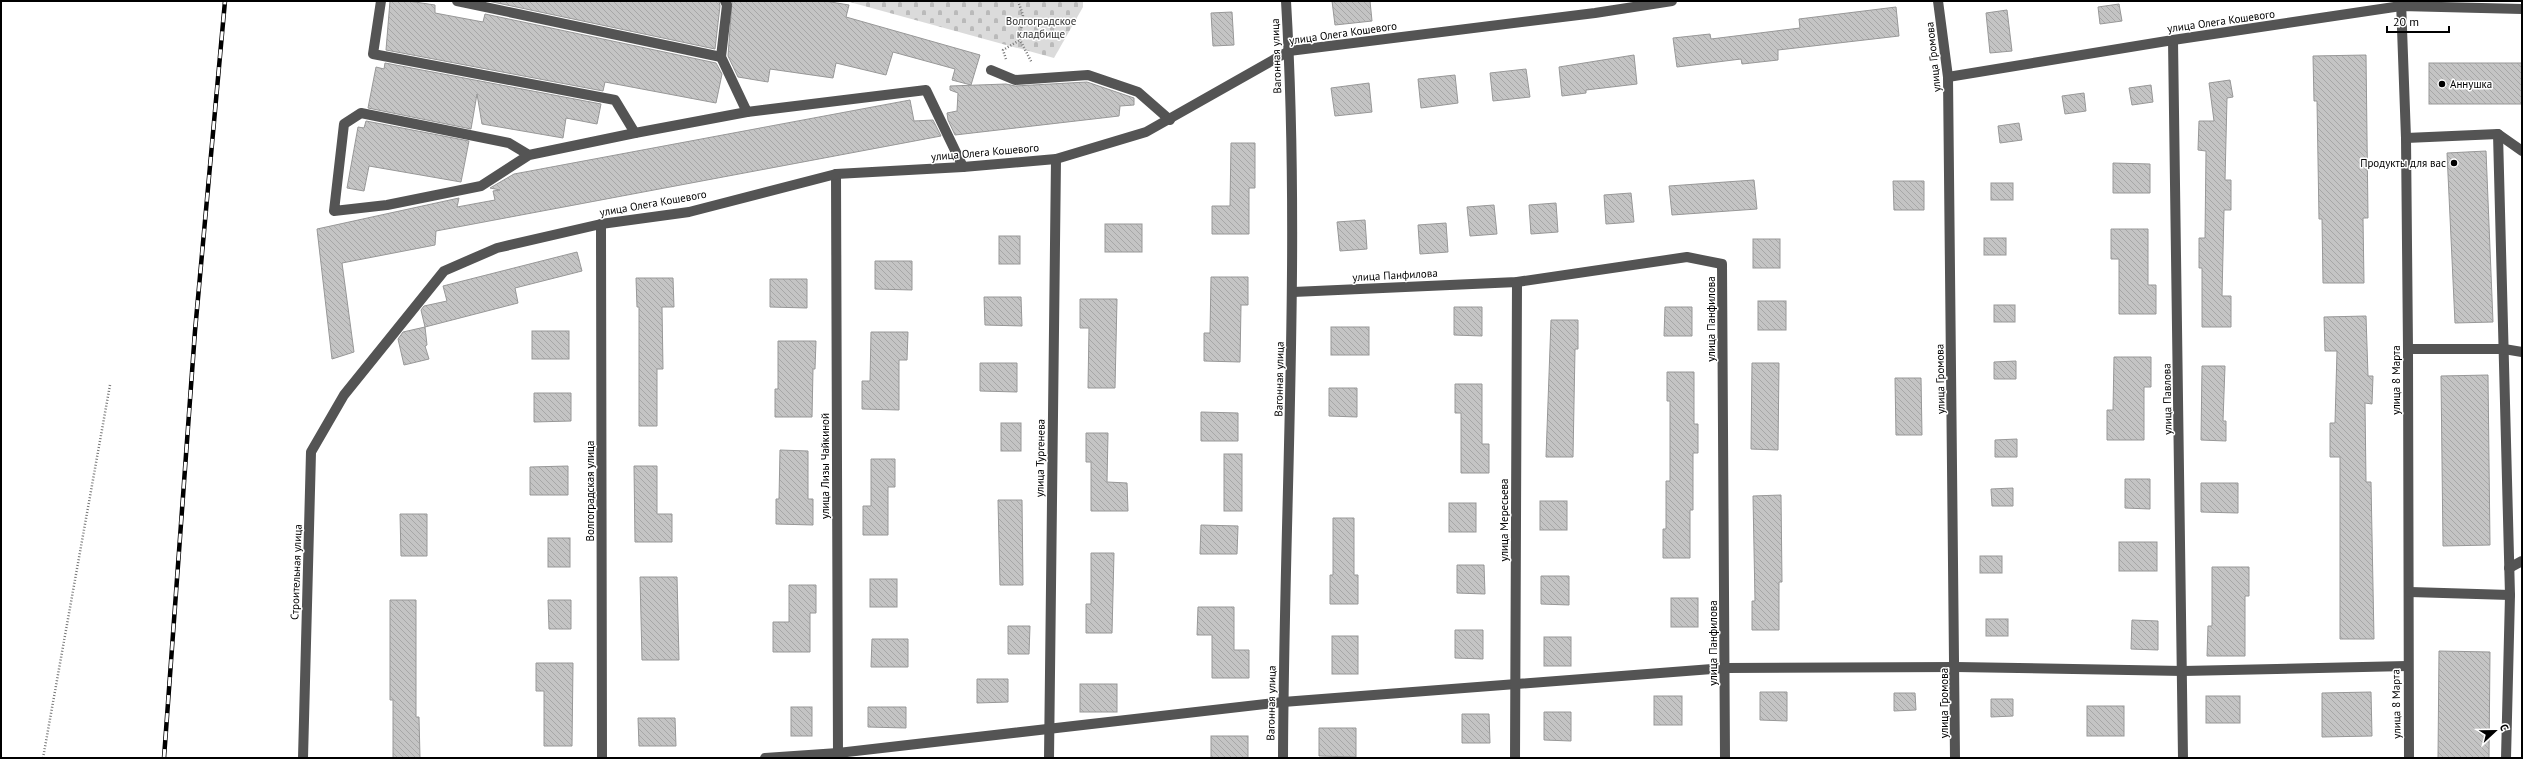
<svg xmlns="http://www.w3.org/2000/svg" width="2523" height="759" viewBox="0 0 2523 759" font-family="'PT Sans',sans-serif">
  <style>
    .cemetery { fill: url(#cemetery-stones) }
    .building { fill: url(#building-back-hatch); stroke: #989898 }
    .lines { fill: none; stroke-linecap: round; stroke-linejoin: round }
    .path { stroke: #767676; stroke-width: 2.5; stroke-dasharray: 1 2; stroke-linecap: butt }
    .minor { stroke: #545454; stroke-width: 10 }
    .rail-casing { stroke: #000; stroke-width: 4.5 }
    .rail { stroke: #fff; stroke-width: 3; stroke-dasharray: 9; stroke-linecap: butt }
    .poi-dot { fill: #000; stroke: #fff; stroke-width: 1.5 }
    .labels { text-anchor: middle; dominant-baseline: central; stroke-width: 3; stroke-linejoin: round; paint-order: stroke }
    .park-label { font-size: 11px; fill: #323232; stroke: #fff }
    .street-label { font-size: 11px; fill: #000; stroke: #fff }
    .poi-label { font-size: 11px; fill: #000; stroke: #fff; text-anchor: start }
  </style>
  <defs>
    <pattern id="cemetery-stones" width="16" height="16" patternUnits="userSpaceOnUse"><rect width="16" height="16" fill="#dbdbdb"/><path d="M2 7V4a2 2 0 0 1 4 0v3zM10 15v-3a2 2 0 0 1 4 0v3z" fill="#bababa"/></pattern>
    <pattern id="building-back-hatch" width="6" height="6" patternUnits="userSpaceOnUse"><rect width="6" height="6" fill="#c4c4c4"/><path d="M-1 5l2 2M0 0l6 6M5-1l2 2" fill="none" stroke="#a7a7a7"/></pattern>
  </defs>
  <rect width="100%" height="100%" fill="#fff"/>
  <polygon class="cemetery" points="846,1 1083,1 1083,7 1054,58"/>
  <g class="building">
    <polygon points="390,1 408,1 435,5 435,13 483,22 485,14 716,63 722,74 716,103 605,82 603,91 386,50"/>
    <polygon points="488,1 719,1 720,6 715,49"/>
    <polygon points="732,1 825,1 849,5 846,17 980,55 971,85 952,80 955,69 893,52 886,75 836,63 833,78 770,69 768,82 738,77 728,56"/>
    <polygon points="1332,1 1370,1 1372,21 1335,25"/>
    <polygon points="2119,4 2122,21 2100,24 2098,7"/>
    <polygon points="1896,7 1899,36 1778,50 1778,60 1742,64 1741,59 1677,67 1673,38 1710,34 1711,39 1800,28 1799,19"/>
    <polygon points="2007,10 2012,51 1990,53 1986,13"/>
    <polygon points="1232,12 1234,45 1213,46 1211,13"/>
    <polygon points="1634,55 1637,84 1586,90 1586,93 1562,96 1559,67"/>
    <polygon points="2366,55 2368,218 2363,218 2364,283 2323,283 2322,219 2319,219 2317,101 2314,101 2313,56"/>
    <polygon points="385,63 601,104 597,124 566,118 563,138 482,124 477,94 471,129 368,108 376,67 384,69"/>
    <rect x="2429" y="63" width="93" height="41"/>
    <polygon points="1526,69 1530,97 1493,101 1490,73"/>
    <polygon points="1455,75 1458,103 1421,108 1418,79"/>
    <polygon points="2230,80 2233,97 2227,98 2225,180 2231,180 2231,210 2224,210 2222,296 2231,296 2231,327 2202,327 2202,268 2199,268 2199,238 2205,238 2206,151 2198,150 2199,121 2214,121 2209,83"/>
    <polygon points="1087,82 1134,98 1134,105 1120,106 1119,116 955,135 948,120 947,113 957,111 958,93 950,90 950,86 1006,84 1015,86"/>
    <polygon points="1369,83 1372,112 1335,116 1331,88"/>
    <polygon points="2151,85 2153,102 2132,105 2129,88"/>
    <polygon points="2084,93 2086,111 2065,114 2062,96"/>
    <polygon points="910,100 914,121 933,120 941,136 436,231 435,245 342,263 354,352 332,359 317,229 459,198 457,207 495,200 493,191 500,190 490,188 514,174"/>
    <polygon points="366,121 469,141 461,182 369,166 364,191 347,188 358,127 364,128"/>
    <polygon points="2019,123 2022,140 2000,143 1998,126"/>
    <polygon points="1231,143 1255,143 1255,188 1249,188 1249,234 1212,234 1212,206 1230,206"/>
    <polygon points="2486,151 2493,322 2455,323 2447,153"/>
    <polygon points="2113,163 2150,164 2150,193 2113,193"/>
    <polygon points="1754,180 1757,209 1672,215 1669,186"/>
    <polygon points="1893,181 1924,181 1924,210 1894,210"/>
    <rect x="1991" y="183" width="22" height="17"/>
    <polygon points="1631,193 1634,222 1606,224 1604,195"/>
    <polygon points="1556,203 1558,232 1531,234 1529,205"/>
    <polygon points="1494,205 1497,234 1470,236 1467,207"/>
    <polygon points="1365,220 1367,249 1340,251 1337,222"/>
    <polygon points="1446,223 1448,252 1420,254 1418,225"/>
    <rect x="1105" y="224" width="37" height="28"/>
    <polygon points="2111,229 2148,229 2148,285 2156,285 2156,314 2119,314 2119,259 2111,259"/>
    <rect x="999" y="236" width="21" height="28"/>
    <rect x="1984" y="238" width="22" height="17"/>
    <rect x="1753" y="239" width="27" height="29"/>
    <polygon points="577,252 582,271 515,288 518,303 425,327 421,310 424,306 447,301 443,286"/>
    <polygon points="875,261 912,261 912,290 875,289"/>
    <polygon points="1211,277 1248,277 1248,305 1241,305 1240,362 1204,361 1204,333 1210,333"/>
    <polygon points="636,278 673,278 674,307 662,307 663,369 657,369 657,426 639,426 639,307 637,307"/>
    <polygon points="770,279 807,279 807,308 770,307"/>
    <polygon points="984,297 1021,297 1022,326 985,325"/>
    <polygon points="1080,299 1117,299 1115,388 1088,388 1089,328 1080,328"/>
    <rect x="1758" y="301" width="28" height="29"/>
    <rect x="1994" y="305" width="21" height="17"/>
    <polygon points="1454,307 1482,307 1482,336 1454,335"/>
    <polygon points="1665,307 1692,307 1692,336 1664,336"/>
    <polygon points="2366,316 2368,376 2373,376 2372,404 2365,403 2366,482 2371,482 2374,639 2340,639 2340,457 2330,457 2330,423 2335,423 2337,351 2325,351 2324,317"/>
    <polygon points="1551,320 1578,320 1578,349 1575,349 1573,457 1546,457"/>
    <polygon points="425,327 427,345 425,346 429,359 404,365 398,339 403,332"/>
    <rect x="1331" y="327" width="38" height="28"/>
    <rect x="532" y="331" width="37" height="28"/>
    <polygon points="871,332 908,332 907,360 899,360 899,410 862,409 862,381 870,381"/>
    <polygon points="778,341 816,341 815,369 813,369 812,417 775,417 775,389 778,389"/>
    <polygon points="2114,357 2151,357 2151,387 2144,387 2144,440 2107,440 2107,410 2113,410"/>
    <polygon points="2016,361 2016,379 1994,379 1994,362"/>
    <polygon points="980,363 1017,363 1017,392 980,391"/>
    <polygon points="1752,363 1779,363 1778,450 1751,449"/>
    <polygon points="2202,366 2225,366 2223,421 2226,421 2226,441 2201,440"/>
    <polygon points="1667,372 1694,372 1694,424 1698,424 1698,453 1693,453 1693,510 1690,510 1690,558 1663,558 1663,529 1666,529 1666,481 1670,481 1670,401 1667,401"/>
    <polygon points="2488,375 2490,545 2443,546 2441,376"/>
    <polygon points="1895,378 1921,378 1922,435 1896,435"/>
    <polygon points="1455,384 1482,384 1482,444 1489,444 1489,473 1461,473 1461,413 1455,413"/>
    <polygon points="1329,388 1357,388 1357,417 1329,416"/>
    <polygon points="534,393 571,393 571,421 534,422"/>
    <polygon points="1201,412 1238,413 1238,441 1201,441"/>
    <rect x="1001" y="423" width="20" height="28"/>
    <polygon points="1086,433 1108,433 1107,482 1127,483 1128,511 1091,511 1091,462 1086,462"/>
    <polygon points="2017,439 2017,457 1995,457 1995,440"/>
    <polygon points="780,450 808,451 808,499 813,499 813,525 776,524 776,499 779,499"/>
    <rect x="1224" y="454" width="18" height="57"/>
    <polygon points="871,459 895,459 895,487 888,487 888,535 863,535 863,506 871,506"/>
    <polygon points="568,466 568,495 530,495 530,467"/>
    <polygon points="634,466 657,466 657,514 672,514 672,542 635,542"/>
    <polygon points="2125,479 2150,479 2150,509 2125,508"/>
    <polygon points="2201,483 2238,483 2238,513 2201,512"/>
    <polygon points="2013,488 2013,506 1992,506 1991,489"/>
    <polygon points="1781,495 1782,582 1779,582 1779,630 1752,630 1752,601 1755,601 1753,496"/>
    <polygon points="998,500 1022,500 1023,585 1000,585"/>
    <rect x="1540" y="501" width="27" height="29"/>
    <rect x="1449" y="503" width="27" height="29"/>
    <polygon points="400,514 427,514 427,556 401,556"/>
    <polygon points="1333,518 1354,518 1354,575 1358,575 1358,604 1330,604 1330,575 1333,575"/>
    <polygon points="1201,525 1238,526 1237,554 1200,554"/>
    <rect x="548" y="538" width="22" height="29"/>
    <rect x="2119" y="542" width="38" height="29"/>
    <polygon points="1091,553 1114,553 1112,633 1086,633 1086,604 1091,604"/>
    <rect x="1980" y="556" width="22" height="17"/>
    <polygon points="1457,565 1484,565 1485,594 1457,593"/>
    <polygon points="2212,567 2249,567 2249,596 2245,596 2245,656 2207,656 2208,626 2212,626"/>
    <polygon points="1541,576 1569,576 1569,605 1541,604"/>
    <polygon points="640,577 677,577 679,660 642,660"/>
    <rect x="870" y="579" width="27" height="28"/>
    <polygon points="789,585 816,585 816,613 810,613 810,652 773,652 773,622 789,622"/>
    <rect x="1671" y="598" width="27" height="29"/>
    <polygon points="390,600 416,600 416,717 419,717 420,758 393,758 393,700 390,700"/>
    <polygon points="548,600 571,600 571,629 549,629"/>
    <polygon points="1198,607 1234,607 1234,650 1249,650 1249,678 1212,678 1212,635 1197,635"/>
    <rect x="1986" y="619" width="22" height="17"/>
    <polygon points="2132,620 2158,621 2158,650 2131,649"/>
    <polygon points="1008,626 1030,626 1029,654 1008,654"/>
    <polygon points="1455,630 1483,630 1483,659 1455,658"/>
    <rect x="1332" y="636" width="26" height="38"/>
    <rect x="1544" y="637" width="27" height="29"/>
    <polygon points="872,639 908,639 908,667 871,667"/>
    <polygon points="2439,651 2490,652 2489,758 2438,758"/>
    <polygon points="536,663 573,663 572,746 544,746 544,691 536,691"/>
    <polygon points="977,679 1008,679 1008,702 977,703"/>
    <rect x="1080" y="684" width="37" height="28"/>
    <polygon points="1760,692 1787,692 1787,721 1760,720"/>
    <polygon points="2371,692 2372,736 2322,737 2322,693"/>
    <polygon points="1894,693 1915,693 1916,710 1894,711"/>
    <rect x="1654" y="696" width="28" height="29"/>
    <rect x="2206" y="696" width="34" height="27"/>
    <polygon points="1991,699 2013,699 2013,716 1991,717"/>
    <rect x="2087" y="706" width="37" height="30"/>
    <rect x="791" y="707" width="21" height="29"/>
    <polygon points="868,707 906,707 906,728 868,727"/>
    <polygon points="1544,712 1571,712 1571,741 1544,740"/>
    <polygon points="1462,714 1489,714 1490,743 1462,743"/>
    <polygon points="638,718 675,718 676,746 639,746"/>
    <polygon points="1319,728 1356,728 1356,757 1319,756"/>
    <rect x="1211" y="736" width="37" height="22"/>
  </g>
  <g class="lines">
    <g class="path">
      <polyline points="1018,1 1023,15 1020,40 1032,63"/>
      <polyline points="1006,59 1003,50 1020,40"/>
      <polyline points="43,758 110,385"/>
    </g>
    <g class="minor">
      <polyline points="381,1 373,54 615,100 635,133 747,112"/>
      <polyline points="457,1 721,57"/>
      <polyline points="725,1 727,5 721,57 747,112 926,90 963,167"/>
      <polyline points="1938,1 1948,77 1955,758"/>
      <polyline points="2401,1 2406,138 2408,349 2409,758"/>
      <polyline points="2173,40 2183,758"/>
      <polyline points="991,70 1015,80 1088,75 1138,92 1170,120"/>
      <polyline points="1948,77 2173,40 2401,6 2522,9"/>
      <polyline points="2498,134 2522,151"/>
      <polyline points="2406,138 2498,134 2510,595 2506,758"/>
      <polyline points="529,155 509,143 361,113 344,124 334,211 387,205 481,186 529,155 635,133"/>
      <polyline points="836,174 838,758"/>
      <polyline points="601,224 602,758"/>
      <polyline points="1293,292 1517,282 1687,257 1722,264 1725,758"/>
      <polyline points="2408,349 2504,349 2522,352"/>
      <polyline points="2509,568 2522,561"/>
      <polyline points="2410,592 2510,595"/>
      <polyline points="303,758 311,452 344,395 444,271 497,248 601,224 689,212 836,174 963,167 1056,159 1146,132 1289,51 1595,13 1672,1"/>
      <polyline points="765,758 838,753 1283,702 1725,668 1956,667 2183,671 2407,666"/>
      <polyline points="1049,758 1056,159"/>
      <path d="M1283,758c1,-252 18,-505 3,-757"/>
      <polyline points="1515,758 1517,282"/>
    </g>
    <defs>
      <polyline id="rail" points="164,758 195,331 225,1"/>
    </defs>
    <use href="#rail" class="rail-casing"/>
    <use href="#rail" class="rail"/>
  </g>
  <g class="poi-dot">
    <circle cx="2442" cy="84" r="4"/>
    <circle cx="2454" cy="163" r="4"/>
  </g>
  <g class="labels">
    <g class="park-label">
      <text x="1041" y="21">Волгоградское<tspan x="1041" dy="13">кладбище</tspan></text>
    </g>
    <g class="street-label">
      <text transform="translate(2221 21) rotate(-8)">улица Олега Кошевого</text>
      <text transform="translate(1343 33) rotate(-8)">улица Олега Кошевого</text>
      <text transform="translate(1276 56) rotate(-92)">Вагонная улица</text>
      <text transform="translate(1933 57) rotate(-96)">улица Громова</text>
      <text transform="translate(985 152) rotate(-5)">улица Олега Кошевого</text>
      <text transform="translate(653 203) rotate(-10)">улица Олега Кошевого</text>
      <text transform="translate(1395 275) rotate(-3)">улица Панфилова</text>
      <text transform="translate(1711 319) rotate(-90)">улица Панфилова</text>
      <text transform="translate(1279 379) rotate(-89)">Вагонная улица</text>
      <text transform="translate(1940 379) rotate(-91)">улица Громова</text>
      <text transform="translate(2396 380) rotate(-90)">улица 8 Марта</text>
      <text transform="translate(2167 399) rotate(-91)">улица Павлова</text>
      <text transform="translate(1040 458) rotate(-89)">улица Тургенева</text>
      <text transform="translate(825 466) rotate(-90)">улица Лизы Чайкиной</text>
      <text transform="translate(590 491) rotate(-90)">Волгоградская улица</text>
      <text transform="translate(1504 520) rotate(-90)">улица Мересьева</text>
      <text transform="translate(296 572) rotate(-88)">Строительная улица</text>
      <text transform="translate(1713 643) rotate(-90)">улица Панфилова</text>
      <text transform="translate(1271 703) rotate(-89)">Вагонная улица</text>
      <text transform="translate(1944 703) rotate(-90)">улица Громова</text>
      <text transform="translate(2396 704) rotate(-91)">улица 8 Марта</text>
    </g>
    <g class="poi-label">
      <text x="2450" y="84">Аннушка</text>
      <text x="2446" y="163" text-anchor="end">Продукты для вас</text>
    </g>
  </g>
  <rect width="2523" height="759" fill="none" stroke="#000000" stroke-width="4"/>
  <g transform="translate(2495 731) rotate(68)" stroke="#ffffff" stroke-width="3" paint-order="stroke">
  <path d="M0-3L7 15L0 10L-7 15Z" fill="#000000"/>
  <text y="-6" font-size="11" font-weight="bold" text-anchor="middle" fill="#000000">С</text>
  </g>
  <path d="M2387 26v6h62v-6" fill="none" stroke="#000000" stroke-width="2"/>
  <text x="2393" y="26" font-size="12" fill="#000000" stroke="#ffffff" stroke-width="3" paint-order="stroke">20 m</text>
</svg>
